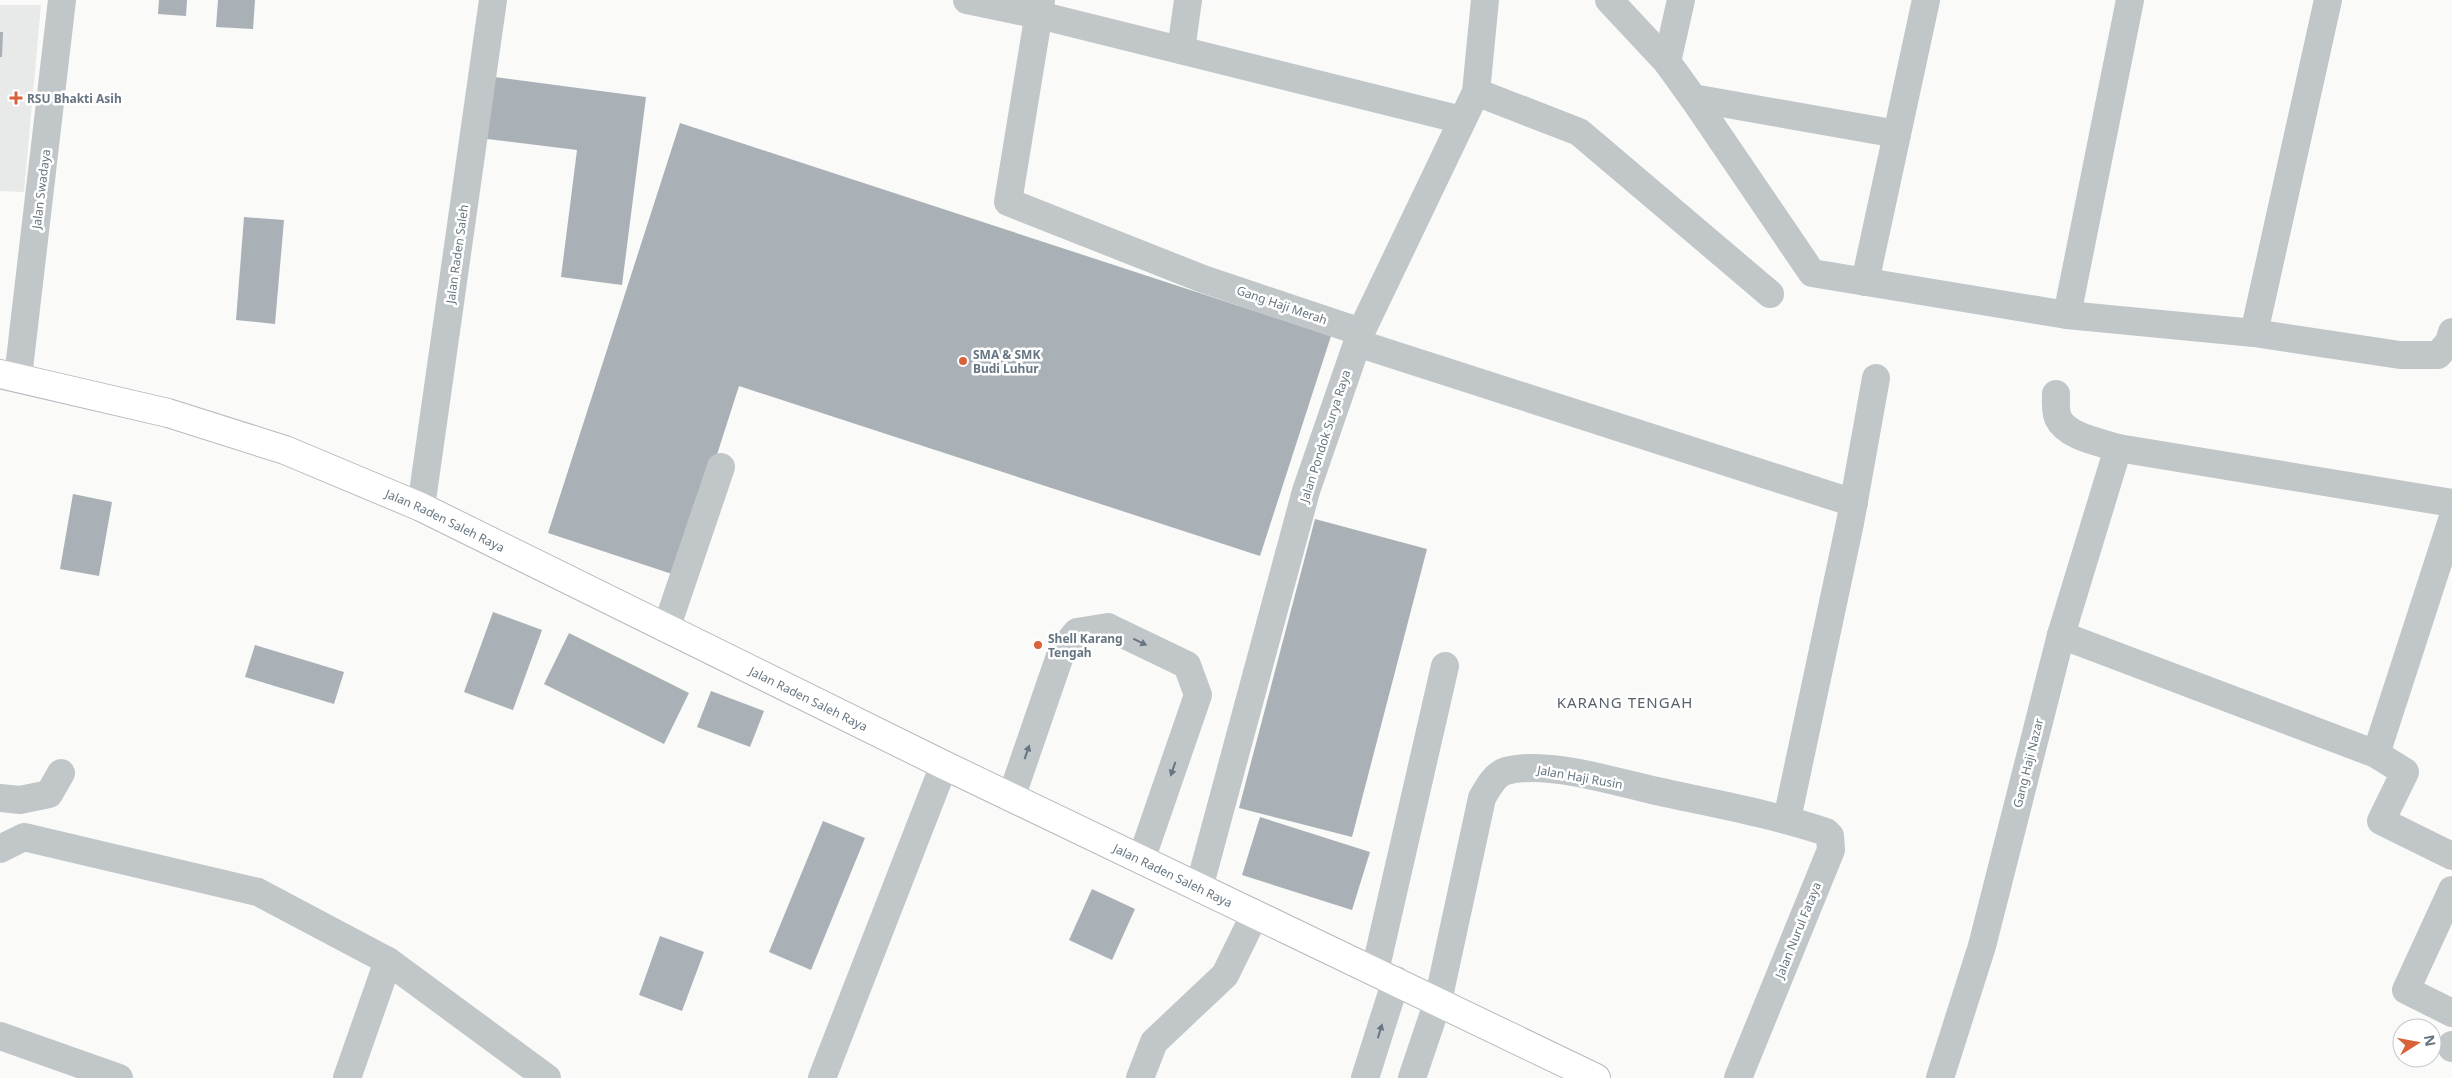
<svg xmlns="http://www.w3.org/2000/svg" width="2452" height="1078" viewBox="0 0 2452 1078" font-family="'Noto Sans',sans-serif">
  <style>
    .built { fill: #e8e9e9 }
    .building { fill: #a9b1b7 }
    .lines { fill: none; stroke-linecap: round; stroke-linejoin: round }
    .major-casing { stroke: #b5babe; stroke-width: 30 }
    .minor { stroke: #c1c6c9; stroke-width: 28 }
    .major { stroke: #fff; stroke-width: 28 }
    .oneway { fill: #667581 }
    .poi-dot { fill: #d8623a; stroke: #fff; stroke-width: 2 }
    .labels { text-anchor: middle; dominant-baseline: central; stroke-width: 5; stroke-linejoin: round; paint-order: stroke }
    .poi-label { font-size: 12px; font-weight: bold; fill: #667581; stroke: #fff; text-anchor: start }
    .street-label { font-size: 12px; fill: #667581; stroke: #fff }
    .quarter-label { font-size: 15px; letter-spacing: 1px; fill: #58636d; stroke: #fff }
  </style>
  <rect width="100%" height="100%" fill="#fafaf8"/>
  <polygon class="built" points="0,5 41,5 24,192 0,191"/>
  <g class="building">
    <polygon points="159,0 187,0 186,16 158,14"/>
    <polygon points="218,0 255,0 253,29 216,27"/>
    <polygon points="0,32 3,32 2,57 0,57"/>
    <polygon points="487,76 646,97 622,285 561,277 577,150 479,138"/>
    <polygon points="680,123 1331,336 1260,556 739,386 678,576 548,533"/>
    <polygon points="244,217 284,220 275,324 236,320"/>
    <polygon points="73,494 112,502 99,576 60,569"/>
    <polygon points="1315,519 1427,549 1352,837 1239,808"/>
    <polygon points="493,612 542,630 513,710 464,692"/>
    <polygon points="569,633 689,693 664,744 544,684"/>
    <polygon points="255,645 344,672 334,704 245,677"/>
    <polygon points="711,691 764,711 750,747 697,727"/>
    <polygon points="1260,817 1370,852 1352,910 1242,875"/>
    <polygon points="823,821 865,838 811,970 769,952"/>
    <polygon points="1092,889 1135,909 1112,960 1069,940"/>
    <polygon points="660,936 704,952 682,1011 639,995"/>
  </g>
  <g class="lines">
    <defs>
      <g id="major">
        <path id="s1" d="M0,374l168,39 117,37 136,57 523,258 652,313"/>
      </g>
    </defs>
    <use href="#major" class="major-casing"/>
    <g class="minor">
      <polyline points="967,0 1039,15 1462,120"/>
      <polyline points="1041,0 1008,202 1203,279 1361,332"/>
      <polyline points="1609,0 1667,62 1693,98 1897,134"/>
      <polyline points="1181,50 1188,0"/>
      <polyline points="1667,62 1681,0"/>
      <polyline points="1476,92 1579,132 1770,294"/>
      <polyline points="1693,98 1812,273 2067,315 2254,333 2400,355 2438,355 2449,342 2452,332"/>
      <polyline points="1865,282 1926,0"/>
      <polyline points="2067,315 2130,0"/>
      <polyline points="2254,333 2328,0"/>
      <polyline points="1357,343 1854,503"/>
      <polyline points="18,377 62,0"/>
      <path d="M2056,394c0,8 -1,16 2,24 9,19 42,24 60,30l334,55"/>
      <polyline points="421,507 493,0"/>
      <polyline points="666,629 721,467"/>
      <polyline points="2061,635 2376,754 2405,772 2381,821 2452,856"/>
      <polyline points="2376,754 2452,520"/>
      <polyline points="0,798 20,800 49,794 61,773"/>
      <polyline points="1011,798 1062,650 1077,632 1108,627 1187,665 1198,695 1141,860"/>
      <polyline points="1787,819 1850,523 1876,378"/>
      <polyline points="0,849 24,837 258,892 388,961 547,1078"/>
      <polyline points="1199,888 1306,491 1361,332 1476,92 1485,0"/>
      <polyline points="2452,890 2406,990 2452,1013"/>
      <polyline points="1375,971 1445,666"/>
      <polyline points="0,1036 119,1078"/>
      <polyline points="2452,1045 2452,1048"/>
      <polyline points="347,1078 388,961"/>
      <polyline points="822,1078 944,765"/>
      <polyline points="1140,1078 1154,1042 1225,975 1255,914"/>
      <polyline points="1365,1078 1396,980"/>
      <path d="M1412,1078l26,-77 44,-203c5,-9 13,-24 24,-27 39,-11 106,10 146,19 58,13 117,23 174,42l4,4 1,14 -93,228"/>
      <polyline points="1940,1078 1982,946 2061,635 2118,448"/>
    </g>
    <use href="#major" class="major"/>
  </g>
  <defs><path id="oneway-solid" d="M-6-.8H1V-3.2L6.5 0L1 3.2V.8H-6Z" transform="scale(1.25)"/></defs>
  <g class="oneway">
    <use href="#oneway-solid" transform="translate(1140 642) rotate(26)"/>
    <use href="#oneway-solid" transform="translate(1027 752) rotate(-71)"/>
    <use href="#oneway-solid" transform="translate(1173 769) rotate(109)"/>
    <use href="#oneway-solid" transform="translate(1380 1031) rotate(-73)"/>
  </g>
  <g class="poi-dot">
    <path d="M13.5 90.5h5v5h5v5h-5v5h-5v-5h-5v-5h5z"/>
    <circle cx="963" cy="361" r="5"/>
    <circle cx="1038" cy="645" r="5"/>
  </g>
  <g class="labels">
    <g class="poi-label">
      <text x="27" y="98">RSU Bhakti Asih</text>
      <text x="973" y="354">SMA &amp; SMK<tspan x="973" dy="14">Budi Luhur</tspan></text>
      <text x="1048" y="638">Shell Karang<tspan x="1048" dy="14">Tengah</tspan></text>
    </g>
    <g class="street-label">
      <text transform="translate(41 189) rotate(-83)">Jalan Swadaya</text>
      <text transform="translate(457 254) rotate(-82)">Jalan Raden Saleh</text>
      <text transform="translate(1282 305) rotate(19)">Gang Haji Merah</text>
      <text transform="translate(1325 436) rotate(-72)">Jalan Pondok Surya Raya</text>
      <text stroke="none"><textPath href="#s1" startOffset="470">Jalan Raden Saleh Raya</textPath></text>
      <text stroke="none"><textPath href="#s1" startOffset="875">Jalan Raden Saleh Raya</textPath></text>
      <text transform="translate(2028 763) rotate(-76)">Gang Haji Nazar</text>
      <text transform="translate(1580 777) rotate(10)">Jalan Haji Rusin</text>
      <text stroke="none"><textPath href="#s1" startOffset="1280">Jalan Raden Saleh Raya</textPath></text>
      <text transform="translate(1798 930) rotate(-68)">Jalan Nurul Fataya</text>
    </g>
    <g class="quarter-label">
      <text x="1625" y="702">KARANG TENGAH</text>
    </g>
  </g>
  <g transform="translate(2417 1043) rotate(79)"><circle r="24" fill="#ffffff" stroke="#c2c8cd"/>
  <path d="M0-4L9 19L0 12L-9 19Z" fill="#d8623a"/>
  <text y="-8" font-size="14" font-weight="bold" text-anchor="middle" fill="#667581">N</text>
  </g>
</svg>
